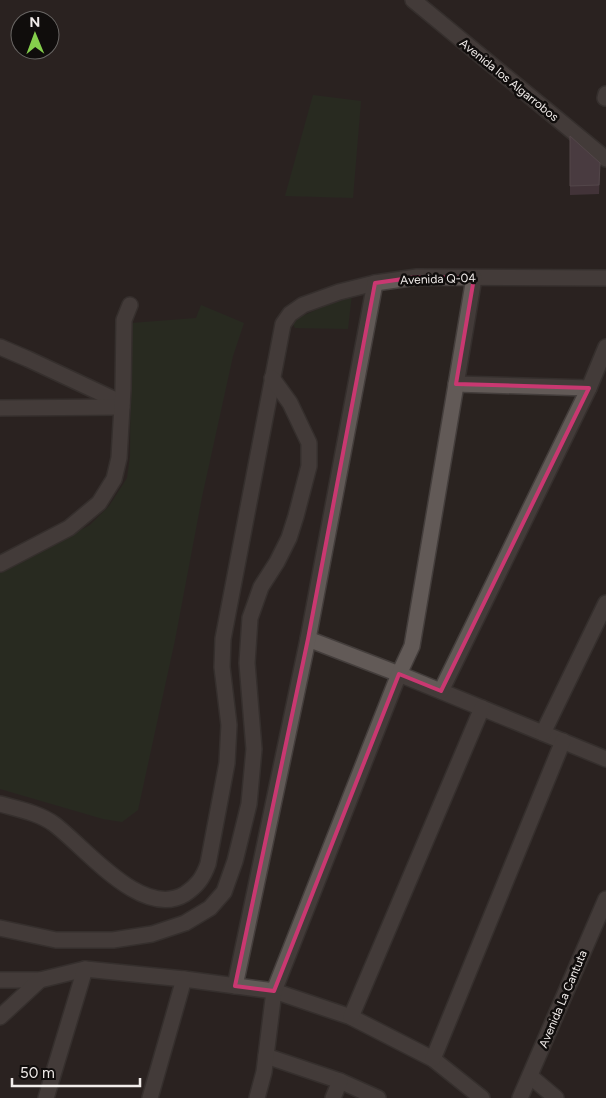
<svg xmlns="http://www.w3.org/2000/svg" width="606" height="1098" viewBox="0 0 606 1098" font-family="Figtree,sans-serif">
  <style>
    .green { fill: #273320 }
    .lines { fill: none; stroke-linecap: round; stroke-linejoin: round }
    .street-casing { stroke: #443e3c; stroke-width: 18 }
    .street { stroke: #625a57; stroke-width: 15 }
    .wall { fill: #604856 }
    .building { fill: #705a66; stroke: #84717b }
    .marked { fill: none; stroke: #c93871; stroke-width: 4; stroke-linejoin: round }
    .labels { text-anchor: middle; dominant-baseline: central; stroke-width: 5; stroke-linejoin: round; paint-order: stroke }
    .street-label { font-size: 12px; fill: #f2edeb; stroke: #100d0c }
  </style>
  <rect width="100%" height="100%" fill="#2a2320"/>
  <g class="green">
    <polygon points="313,95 361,101 353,198 285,196"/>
    <polygon points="352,294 348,329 295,328 291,321"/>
    <polygon points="201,305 244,323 233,356 202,497 175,640 138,810 122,822 103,819 0,789 0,573 30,556 90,525 109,506 127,478 130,456 131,323 196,318"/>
  </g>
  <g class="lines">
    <defs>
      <g id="street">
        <polyline points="413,0 606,159"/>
        <polyline points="605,98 606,94"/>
        <polyline points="0,347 28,359 122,403"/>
        <polyline points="456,384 589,388"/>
        <polyline points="0,408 122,407"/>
        <polyline points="0,564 69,528 99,503 114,479 119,458 123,389 124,320 130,305"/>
        <polyline points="308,639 399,674 606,759"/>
        <polyline points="441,691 589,388 606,347"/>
        <polyline points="543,733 606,603"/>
        <path d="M0,804c18,5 39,9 54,20 31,23 88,96 131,70 12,-8 18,-16 23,-30l19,-101 2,-38 -7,-58 1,-28 60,-315 7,-10 13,-9 36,-13 36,-9 42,-6 189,1"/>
        <polyline points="0,928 56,940 113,940 152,934 185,923 210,908 224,892 235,861 249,804 254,749 247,663 250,618 261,587 277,562 289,538 296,516 309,466 309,443 290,403 272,378"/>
        <polyline points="0,980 40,980"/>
        <polyline points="235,986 308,639 375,283"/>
        <polyline points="0,1017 40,980 85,969 184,979 274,991 351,1017 433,1059 482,1098"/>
        <polyline points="351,1017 482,708"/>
        <polyline points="266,1056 340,1081 378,1098"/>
        <polyline points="433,1059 563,741"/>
        <polyline points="530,1076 556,1098"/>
        <polyline points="46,1098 85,969"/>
        <polyline points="150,1098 184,979"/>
        <polyline points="257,1098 264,1072 274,991 399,674 412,646 474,278"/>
        <polyline points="333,1098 340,1081"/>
        <polyline points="520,1098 606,899"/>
      </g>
    </defs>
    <use href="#street" class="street-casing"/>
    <use href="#street" class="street"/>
  </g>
  <polygon class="wall" points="570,136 600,172 599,194 570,195"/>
  <polygon class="building" points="570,136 600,163 599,185 570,186"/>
  <path d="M0 0H606V1098H0ZM417,277l57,1 -18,106 133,4 -148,303 -42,-17 -125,317 -39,-5 73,-347 67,-356z" fill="#2a2320" fill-opacity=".55" fill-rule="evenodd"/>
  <path class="marked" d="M417,277l57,1 -18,106 133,4 -148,303 -42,-17 -125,317 -39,-5 73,-347 67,-356z"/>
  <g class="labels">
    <g class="street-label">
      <text transform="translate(509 80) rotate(39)">Avenida los Algarrobos</text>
      <text transform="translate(438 279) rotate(-2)">Avenida Q-04</text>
      <text transform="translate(563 999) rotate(-67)">Avenida La Cantuta</text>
    </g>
  </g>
  <g transform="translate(35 35) rotate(359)"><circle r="24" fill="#100d0c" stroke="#6a6765"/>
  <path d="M0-4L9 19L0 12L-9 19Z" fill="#85cf4c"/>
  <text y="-8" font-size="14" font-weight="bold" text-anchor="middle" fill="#f2edeb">N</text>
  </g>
  <path d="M12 1078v8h128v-8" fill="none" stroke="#f2edeb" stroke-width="2.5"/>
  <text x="20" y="1078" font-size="15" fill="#f2edeb" stroke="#100d0c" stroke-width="4" paint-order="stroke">50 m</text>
</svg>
